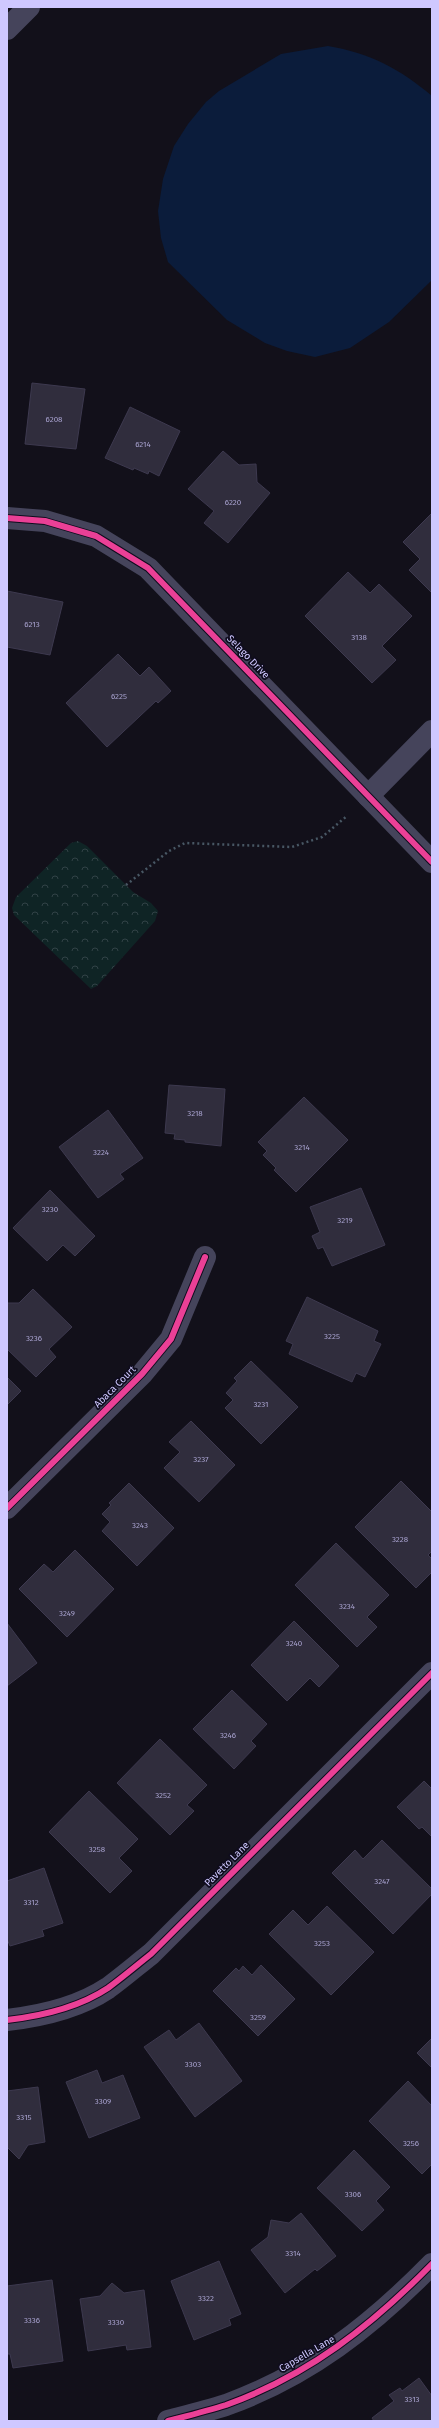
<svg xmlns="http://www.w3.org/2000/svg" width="439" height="2428" viewBox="0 0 439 2428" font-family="'Fira Sans',sans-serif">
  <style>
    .forest { fill: url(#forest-crowns) }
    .water { fill: #0b1c3b }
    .building { fill: #302d3d; stroke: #3d394f }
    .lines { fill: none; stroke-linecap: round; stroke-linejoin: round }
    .path { stroke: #485764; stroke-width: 2.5; stroke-dasharray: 2 3; stroke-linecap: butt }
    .minor { stroke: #45445b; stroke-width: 22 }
    .cycleway-casing { stroke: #0f0c1e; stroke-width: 8 }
    .cycleway { stroke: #ea4096; stroke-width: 6 }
    .labels { text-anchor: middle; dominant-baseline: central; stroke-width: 3.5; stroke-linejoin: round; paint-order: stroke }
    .number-label { font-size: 8px; fill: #a7a1ce }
    .street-label { font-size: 10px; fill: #cfc8ff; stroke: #0f0c1e }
  </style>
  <defs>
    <pattern id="forest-crowns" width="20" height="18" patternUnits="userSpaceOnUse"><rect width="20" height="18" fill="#0f2425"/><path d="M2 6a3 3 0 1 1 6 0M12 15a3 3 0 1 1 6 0" fill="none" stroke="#314246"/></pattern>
  </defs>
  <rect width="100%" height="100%" fill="#12101a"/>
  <polygon class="forest" points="78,841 87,846 133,892 151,903 158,911 155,921 97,986 91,989 14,915 12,908 16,897 71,843"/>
  <path class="water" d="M328,46c42,7 72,23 104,50v184l-43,42 -39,26 -35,9 -28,-6 -22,-8 -38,-23 -59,-58 -7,-24 -3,-27 5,-32 11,-33 14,-22 18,-22 13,-11 62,-37z"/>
  <g class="building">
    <polygon points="32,383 85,389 76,449 25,444"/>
    <polygon points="130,407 180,431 159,476 149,471 148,474 134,468 133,470 105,458"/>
    <polygon points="223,451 239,465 256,464 257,482 270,493 228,543 204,523 214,511 188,489"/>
    <polygon points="432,513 432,593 409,570 420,559 403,542"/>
    <polygon points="348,572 370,593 379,584 412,616 382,646 396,660 372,683 305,616"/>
    <polygon points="7,591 63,602 50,655 7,647"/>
    <polygon points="118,654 140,676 149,667 171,691 158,703 156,701 107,747 66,703"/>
    <polygon points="169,1085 225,1089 221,1146 185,1142 185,1140 174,1139 175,1134 165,1133"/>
    <polygon points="304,1097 348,1140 296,1192 274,1170 276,1168 263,1155 267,1151 258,1142"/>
    <polygon points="108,1110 143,1158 120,1174 124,1179 98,1198 59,1147"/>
    <polygon points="361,1188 385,1245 332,1266 323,1247 318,1249 312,1236 320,1232 310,1207"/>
    <polygon points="50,1190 95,1236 75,1256 63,1245 47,1261 13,1228"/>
    <polygon points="33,1289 72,1327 49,1349 56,1357 36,1377 7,1349 7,1303 19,1303"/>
    <polygon points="307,1297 378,1331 374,1341 381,1344 365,1377 356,1373 352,1382 289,1354 293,1344 286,1341"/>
    <polygon points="251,1361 298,1407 261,1444 225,1408 233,1400 226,1393 237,1381 234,1378"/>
    <polygon points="7,1377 21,1391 7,1405"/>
    <polygon points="191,1421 235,1465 199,1502 164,1468 180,1452 169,1442"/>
    <polygon points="401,1481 432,1512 432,1551 428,1555 432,1559 432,1572 416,1588 355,1527"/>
    <polygon points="129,1483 174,1528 137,1566 102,1531 110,1522 102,1514 111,1505 109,1503"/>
    <polygon points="336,1543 389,1595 367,1617 377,1627 357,1647 295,1585"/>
    <polygon points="75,1550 114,1589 67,1637 19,1589 44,1564 53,1572"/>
    <polygon points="294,1621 339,1666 319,1687 310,1678 287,1701 251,1665"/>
    <polygon points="7,1623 37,1663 7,1686"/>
    <polygon points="232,1690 267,1724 251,1741 256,1746 234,1769 193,1729"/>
    <polygon points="160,1739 207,1785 187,1805 194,1811 170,1835 117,1783"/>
    <polygon points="424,1781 432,1789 432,1837 422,1827 419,1829 397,1807"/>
    <polygon points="89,1791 138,1839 119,1858 132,1871 110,1893 49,1832"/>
    <polygon points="382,1840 432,1889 432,1894 393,1934 332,1873 355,1850 363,1859"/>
    <polygon points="44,1868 63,1923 42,1930 44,1936 10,1946 7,1939 7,1881"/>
    <polygon points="327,1906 374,1952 331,1995 269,1934 293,1910 308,1925"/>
    <polygon points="261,1965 295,1999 258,2036 213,1991 236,1968 239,1971 243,1966 252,1975"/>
    <polygon points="199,2023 242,2081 195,2117 144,2047 169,2030 176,2040"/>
    <polygon points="432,2038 432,2068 417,2053"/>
    <polygon points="97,2070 102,2083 123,2075 140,2118 89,2138 66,2082"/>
    <polygon points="408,2081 432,2106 432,2164 422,2174 369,2121"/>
    <polygon points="38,2087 45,2142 28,2145 19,2159 7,2147 7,2091"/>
    <polygon points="354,2150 390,2187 376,2201 384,2210 362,2231 317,2188"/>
    <polygon points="301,2213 336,2256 317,2271 315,2269 285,2293 251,2250 268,2237 271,2220 289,2223"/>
    <polygon points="219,2261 241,2314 229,2319 231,2325 194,2340 171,2281"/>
    <polygon points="52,2280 63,2361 13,2368 10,2354 7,2354 7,2286"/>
    <polygon points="112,2283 124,2293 144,2290 151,2347 127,2350 126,2345 88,2351 80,2299 100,2296"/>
    <polygon points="419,2378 432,2396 432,2421 374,2421 372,2418 394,2401 389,2395 400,2388 402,2391"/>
  </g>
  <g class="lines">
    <polyline class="path" points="126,885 169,851 185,843 292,847 322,837 347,816"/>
    <g class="minor">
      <polyline points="7,29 29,7"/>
      <polyline points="7,518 45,521 96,536 148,568 432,862"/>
      <polyline points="368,796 432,731"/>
      <polyline points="7,1508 142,1374 171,1339 205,1257"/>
      <path d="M7,2020c35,-4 71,-12 101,-32 15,-11 29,-23 43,-34l281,-281"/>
      <path d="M168,2421c19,-5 39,-10 58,-16 83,-30 145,-79 206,-141"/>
    </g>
    <defs>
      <g id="cycleway">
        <polyline points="7,518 45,521 96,536 148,568 432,862"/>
        <polyline points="7,1508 142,1374 171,1339 205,1257"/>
        <path d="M7,2020c35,-4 71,-12 101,-32 15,-11 29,-23 43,-34l281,-281"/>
        <path d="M168,2421c19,-5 39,-10 58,-16 83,-30 145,-79 206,-141"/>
      </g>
    </defs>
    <use href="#cycleway" class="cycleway-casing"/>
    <use href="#cycleway" class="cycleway"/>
  </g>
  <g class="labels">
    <g class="number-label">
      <text x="54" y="419">6208</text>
      <text x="143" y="444">6214</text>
      <text x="233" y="502">6220</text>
      <text x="32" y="624">6213</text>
      <text x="359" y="637">3138</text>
      <text x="119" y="696">6225</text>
      <text x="195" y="1113">3218</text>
      <text x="302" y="1147">3214</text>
      <text x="101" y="1152">3224</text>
      <text x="50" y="1209">3230</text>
      <text x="345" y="1220">3219</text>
      <text x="332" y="1336">3225</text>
      <text x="34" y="1338">3236</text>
      <text x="261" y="1404">3231</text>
      <text x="201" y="1459">3237</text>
      <text x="140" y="1525">3243</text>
      <text x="400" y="1539">3228</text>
      <text x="347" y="1606">3234</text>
      <text x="67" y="1613">3249</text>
      <text x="294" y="1643">3240</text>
      <text x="228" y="1735">3246</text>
      <text x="163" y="1795">3252</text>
      <text x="97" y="1849">3258</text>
      <text x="382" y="1881">3247</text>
      <text x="31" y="1902">3312</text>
      <text x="322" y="1943">3253</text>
      <text x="258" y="2017">3259</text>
      <text x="193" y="2064">3303</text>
      <text x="103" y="2101">3309</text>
      <text x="24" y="2117">3315</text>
      <text x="411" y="2143">3256</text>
      <text x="353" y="2194">3306</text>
      <text x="293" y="2253">3314</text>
      <text x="206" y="2298">3322</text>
      <text x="32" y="2320">3336</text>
      <text x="116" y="2322">3330</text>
      <text x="412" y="2399">3313</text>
    </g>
    <g class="street-label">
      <text transform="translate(248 657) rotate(46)">Selago Drive</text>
      <text transform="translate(115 1387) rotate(-45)">Abaca Court</text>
      <text transform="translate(227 1864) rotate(-45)">Pavetto Lane</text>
      <text transform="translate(307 2354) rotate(-30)">Capsella Lane</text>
    </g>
  </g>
  <rect width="439" height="2428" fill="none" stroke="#cfc8ff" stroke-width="16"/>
</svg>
